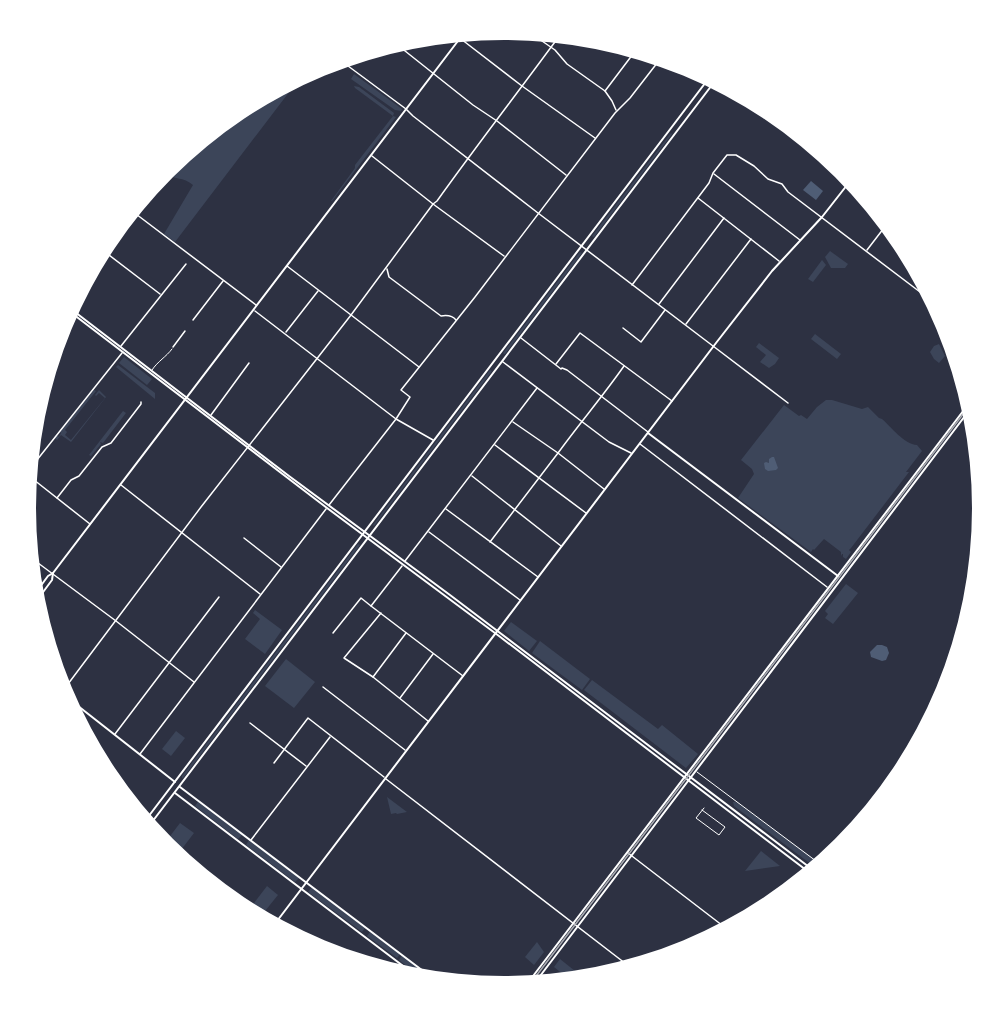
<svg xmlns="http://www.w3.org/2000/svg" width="1008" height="1016" viewBox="0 0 1008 1016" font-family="Mulish,sans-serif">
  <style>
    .green { fill: #3c4559 }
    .water { fill: #4f5d75 }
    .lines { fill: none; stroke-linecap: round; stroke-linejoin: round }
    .service { stroke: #fff; stroke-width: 1 }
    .minor { stroke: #fff; stroke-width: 1.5 }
    .tertiary { stroke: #fff; stroke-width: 1.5 }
    .secondary { stroke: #fff; stroke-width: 2 }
    .primary { stroke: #fff; stroke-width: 2 }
    .tram { stroke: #abadb3; stroke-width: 1.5 }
  </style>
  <rect width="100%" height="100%" fill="#2d3142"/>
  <g class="green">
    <polygon points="354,74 398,106 402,109 401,111 395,110 351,79"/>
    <path d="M288,83l5,4 -118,155 -11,-8 29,-49c-9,-8 -20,-6 -31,-11l76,-64z"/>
    <polygon points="354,86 359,87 394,113 393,116 396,117 332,201 331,201 355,168 355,165 393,116 355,88"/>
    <polygon points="671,133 672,134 594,237 593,237 592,236"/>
    <polygon points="830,251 848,264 845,268 831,268 825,257"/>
    <polygon points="580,252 582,253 505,354 504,354 503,353"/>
    <polygon points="822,260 826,265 813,282 808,279"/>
    <polygon points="815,334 841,354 837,359 811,339"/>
    <polygon points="759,343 779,358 775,364 769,368 760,362 766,355 756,347"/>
    <polygon points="939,344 945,356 939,363 934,359 930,352 934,346"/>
    <polygon points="124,357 152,379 147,385 119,363"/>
    <polygon points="118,365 155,393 155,399 116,367"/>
    <polygon points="490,370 492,371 374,526 373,525"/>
    <polygon points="94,390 96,391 65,430 67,432 65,435 71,440 105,398 99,393 96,396 95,395 99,390 106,397 71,442 61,435 57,440 54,437 56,435 59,437 61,433 60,432"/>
    <path d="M826,400h6l30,9 6,-2 11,11 3,1c9,8 22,25 35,26l5,6 -16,21h3l-58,76 -2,2 2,2 -5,7 -3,-2v-3h-1l-1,2v-4l-17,-13 -10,11 -1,-1 -2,3 -73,-54 16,-24 -2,-5 -11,-9 43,-55 15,11 2,-1 6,4 10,-12z"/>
    <polygon points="123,411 126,413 103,443 100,442 101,444 91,456 89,455"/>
    <polygon points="358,544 360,545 183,778 182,778 182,776"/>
    <polygon points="846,584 858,593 833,624 825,618 828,614 825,611"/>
    <polygon points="255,610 282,630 265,654 245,639 260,619 253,613"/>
    <polygon points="511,622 537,641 529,651 504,631"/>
    <polygon points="540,641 590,679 582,690 532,653"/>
    <polygon points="286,659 315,682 294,708 265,686"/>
    <polygon points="592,680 658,729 662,725 698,754 686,768 584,690"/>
    <polygon points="176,731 185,738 171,756 162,749"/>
    <polygon points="387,797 407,812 397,814 396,813 391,814"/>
    <polygon points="198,802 242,835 238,839 195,806"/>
    <polygon points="733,802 736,802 821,864 816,868 734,806"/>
    <polygon points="180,823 194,833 178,854 164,844"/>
    <polygon points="249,840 299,878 295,882 246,845"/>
    <polygon points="761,851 780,866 745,871"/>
    <polygon points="267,886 278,895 261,916 251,907"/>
    <polygon points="312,887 365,928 362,932 308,892"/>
    <polygon points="370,932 400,954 397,958 367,936"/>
    <polygon points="537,942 544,952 534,965 525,957"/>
    <polygon points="402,955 431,977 429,979 423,979 399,960"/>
    <polygon points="560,959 585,979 570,980 554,967"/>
  </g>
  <g class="water">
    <polygon points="811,181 823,191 816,200 803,190"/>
    <polygon points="772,457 774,457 778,468 776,470 768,471 765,469 764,463 766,462 769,463 769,459"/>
    <polygon points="877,645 882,645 887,647 889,653 886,660 882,661 871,657 870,652"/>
  </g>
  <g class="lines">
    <g class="service">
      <path d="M152,370c6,-9 14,-13 20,-21"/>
      <polyline points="697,772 820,864"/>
      <polyline points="702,810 725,827 719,835 696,818 704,808"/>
    </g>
    <g class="minor">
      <polyline points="529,32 555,50 567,64 605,91 612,101 616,110"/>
      <polyline points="461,39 522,86 595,138"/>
      <polyline points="395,43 473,105 497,121 566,175"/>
      <polyline points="340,60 406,109"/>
      <polyline points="605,91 636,50"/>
      <polyline points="372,156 433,204 504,256"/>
      <polyline points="714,174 800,240"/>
      <polyline points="698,198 779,261"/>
      <polyline points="132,211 256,305"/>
      <polyline points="867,250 887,224"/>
      <polyline points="105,252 160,294"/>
      <polyline points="287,266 419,367"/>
      <polyline points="92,269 129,220"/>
      <path d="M387,269l2,8 52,39c6,-1 11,-1 15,4"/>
      <polyline points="632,285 709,183 713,173 727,155 736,155 754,166 768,179 782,184 788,192 924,295 926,296 929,293"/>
      <polyline points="659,304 724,218"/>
      <polyline points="255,311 396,419 433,440"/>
      <polyline points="193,320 223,281"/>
      <polyline points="686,324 751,239"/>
      <polyline points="623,328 641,342 665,310"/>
      <polyline points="286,332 318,291"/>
      <polyline points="521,338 561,369 562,368 567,370 648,432"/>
      <polyline points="121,346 186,264"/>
      <polyline points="713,346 788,403"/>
      <polyline points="173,347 185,331"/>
      <polyline points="503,362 609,442 631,453"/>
      <polyline points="556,364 580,333 672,401"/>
      <polyline points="211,415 249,363"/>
      <polyline points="513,422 558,453 604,489"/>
      <polyline points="640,444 827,587"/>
      <polyline points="495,445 586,513"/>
      <polyline points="29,470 122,353"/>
      <polyline points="29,476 90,524"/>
      <polyline points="472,476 561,546"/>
      <polyline points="121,485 260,594"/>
      <polyline points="57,498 71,480 79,476 102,447 111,443 141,404 141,402"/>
      <polyline points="329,505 396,419 410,397 401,390 475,297 615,113 630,98 661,58"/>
      <polyline points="446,509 538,577"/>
      <polyline points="429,532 520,600"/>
      <polyline points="244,538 281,567"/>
      <path d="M490,542l68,-89c21,-29 45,-57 66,-87"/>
      <polyline points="30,557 116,621 194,682"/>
      <polyline points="405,561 537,388"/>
      <polyline points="371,606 463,676"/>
      <polyline points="381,613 344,658 373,677 428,721"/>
      <polyline points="333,633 361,598 371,606 402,566"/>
      <polyline points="373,677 406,633"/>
      <polyline points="323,687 405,750"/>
      <path d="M62,692l139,-185 150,-192 82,-111 4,-3c40,-56 82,-110 123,-166"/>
      <polyline points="400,698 433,654"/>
      <polyline points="250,723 306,766"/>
      <polyline points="115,734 219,597"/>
      <polyline points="140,754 326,509"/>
      <polyline points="274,763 308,718 384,777"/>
      <polyline points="251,840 330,737"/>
      <polyline points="628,853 727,929"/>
    </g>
    <g class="tertiary">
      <polyline points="406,109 413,116 538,213 713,346"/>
      <polyline points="386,779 630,967"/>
    </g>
    <g class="secondary">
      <polyline points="648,433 838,576"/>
      <polyline points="34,595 48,576 53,573 464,33"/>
      <polyline points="35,603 52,580 53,573"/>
      <polyline points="64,695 175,782"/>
      <polyline points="180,787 435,980"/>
      <polyline points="175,793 419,978"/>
      <polyline points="274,925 716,343 772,271 822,217 851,180"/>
      <polyline points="527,984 970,402"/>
      <polyline points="534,984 971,408"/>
    </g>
    <g class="primary">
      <polyline points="71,309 289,476 450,595 813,870"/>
      <polyline points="69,311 327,508 499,636 810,873"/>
      <polyline points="145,821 709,78"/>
      <polyline points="149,826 715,81"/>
    </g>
    <polyline class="tram" points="530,984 970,405"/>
  </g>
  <path d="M0 0H1008V1016H0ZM36 508a468 468 0 1 1 936 0a468 468 0 1 1-936 0Z" fill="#fff" fill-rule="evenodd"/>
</svg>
